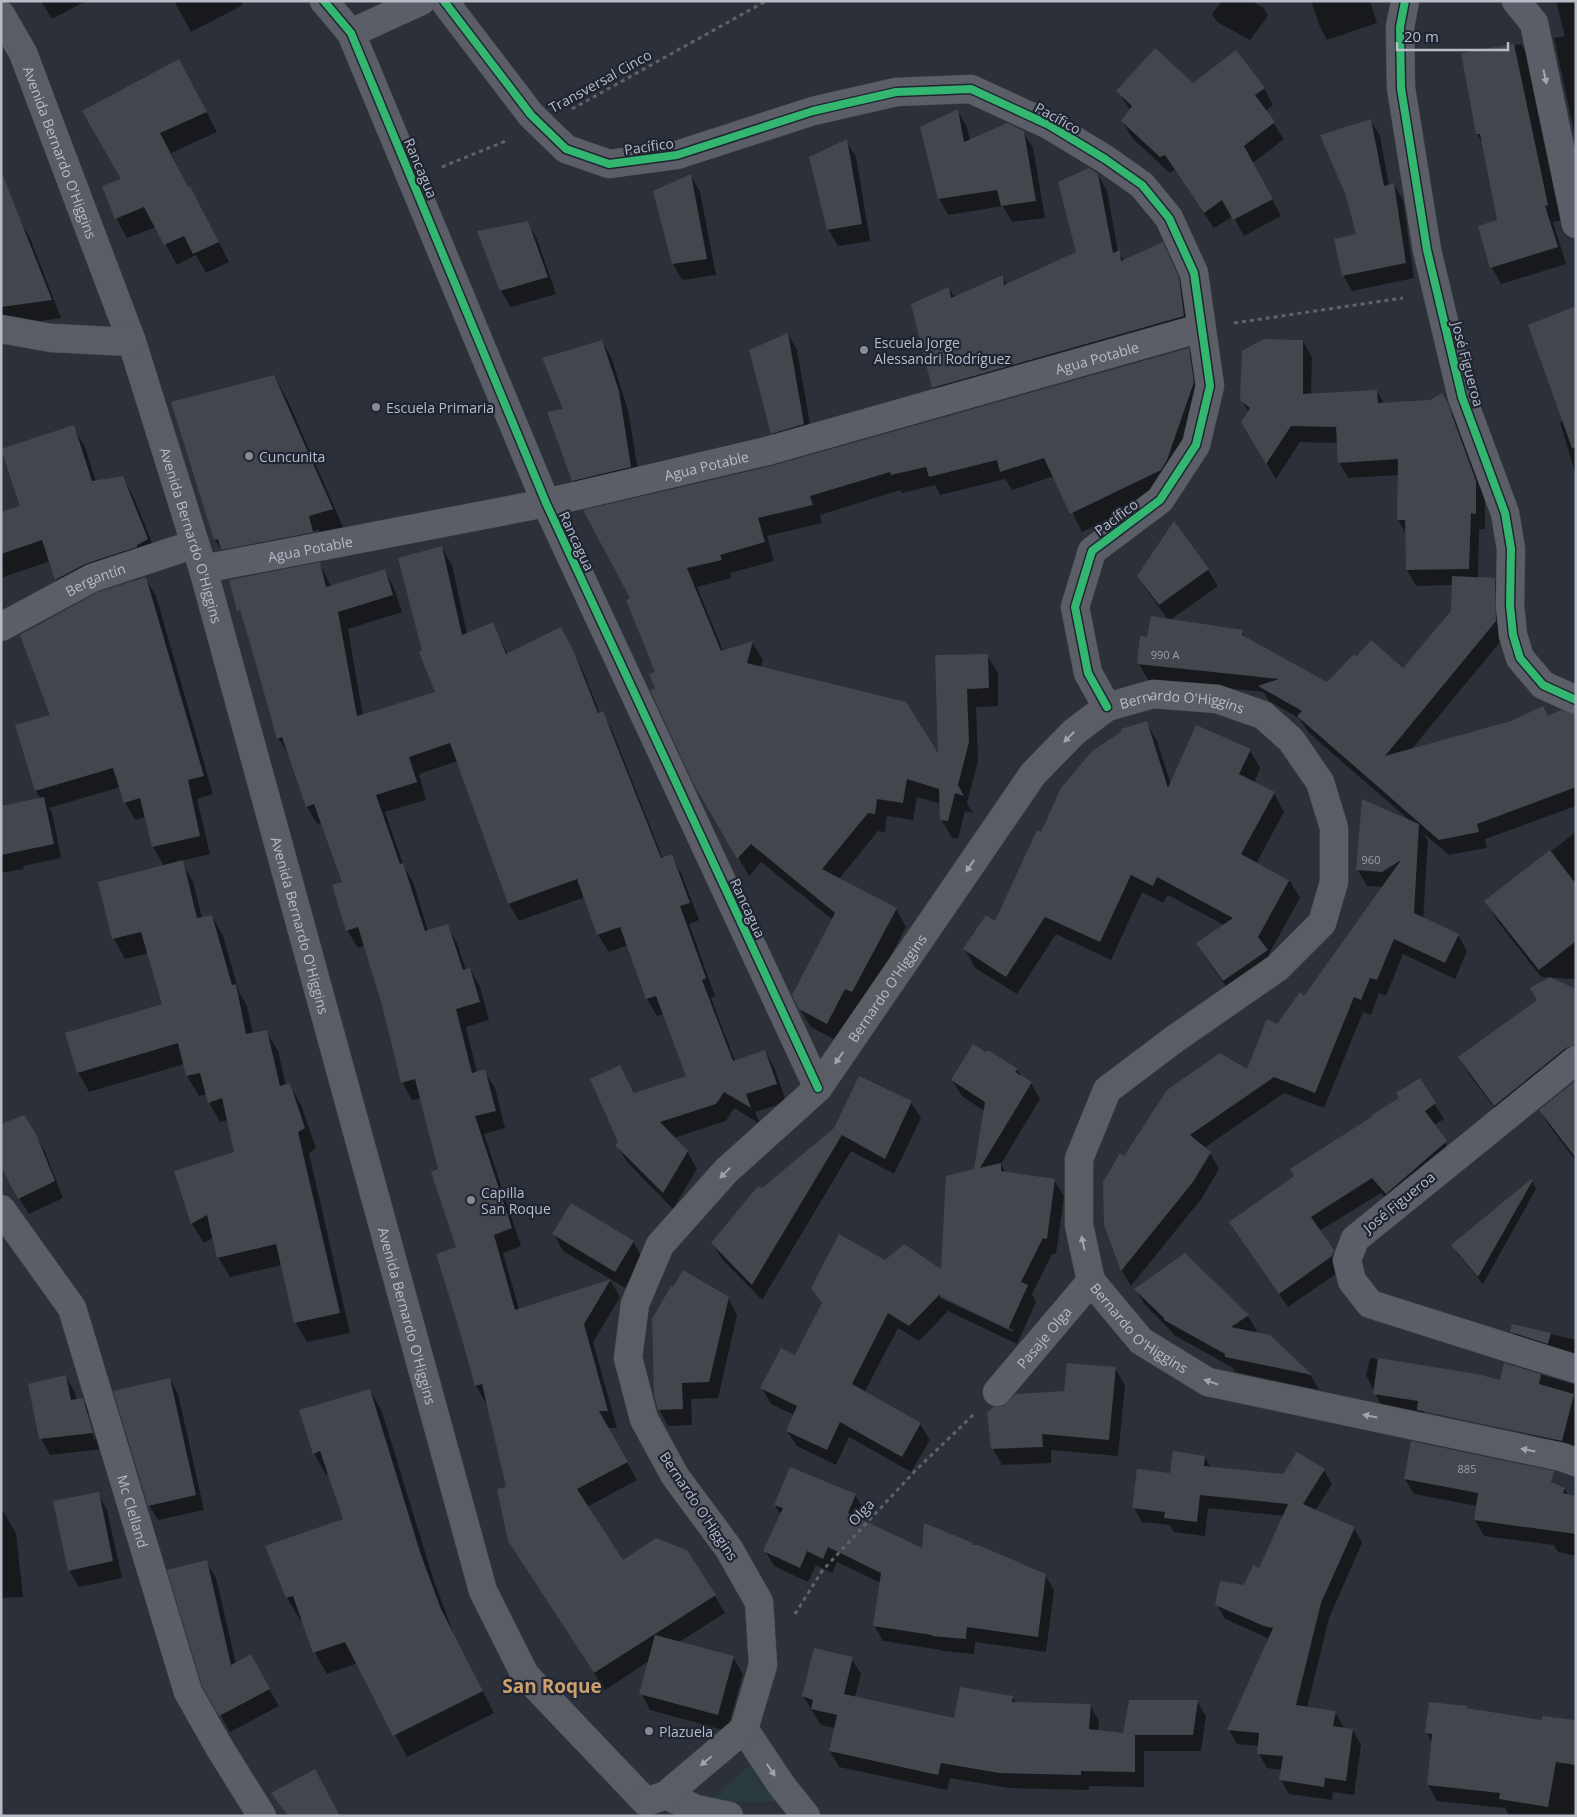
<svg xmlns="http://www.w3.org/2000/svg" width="1577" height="1817" viewBox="0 0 1577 1817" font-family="'Open Sans',sans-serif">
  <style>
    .green { fill: #29393d }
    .shadow { fill: #0007; fill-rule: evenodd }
    .building { fill: #43464d }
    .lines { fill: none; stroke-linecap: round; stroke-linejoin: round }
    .street-casing { stroke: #4a4c53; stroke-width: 29 }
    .secondary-casing { stroke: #4a4c53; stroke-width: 29 }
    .path { stroke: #5f6369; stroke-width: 3; stroke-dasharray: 4 4; stroke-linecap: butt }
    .street { stroke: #5b5e66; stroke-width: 28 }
    .secondary { stroke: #5a5d64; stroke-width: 28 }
    .cycleway-casing { stroke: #1f2532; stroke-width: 11 }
    .cycleway { stroke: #33b770; stroke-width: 8 }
    .oneway { fill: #a4a9b4 }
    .oneway2 { fill: #9fa4af }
    .poi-dot { fill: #868b96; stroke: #1f2532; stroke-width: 2 }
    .labels { text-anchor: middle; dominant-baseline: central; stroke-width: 4.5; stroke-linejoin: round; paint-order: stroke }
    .number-label { font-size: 11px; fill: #999ea9 }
    .street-label { font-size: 14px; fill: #b6bcc8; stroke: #1f2532 }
    .poi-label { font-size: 14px; fill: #b6bcc8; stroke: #1f2532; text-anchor: start }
    .district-label { font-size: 19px; font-weight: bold; fill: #cd9f6d; stroke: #1f2532 }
  </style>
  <rect width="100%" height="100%" fill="#2c3038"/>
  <polygon class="green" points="750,1765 782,1802 707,1802"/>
  <g class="shadow">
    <polygon points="41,1 86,1 52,19"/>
    <polygon points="174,1 241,1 243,5 191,32"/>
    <polygon points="1222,1 1251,1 1264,8 1268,16 1250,40 1217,22 1212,14"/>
    <polygon points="1311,1 1370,1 1377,23 1327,40 1320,27"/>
    <polygon points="1556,1 1576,1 1576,140 1554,38 1565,36"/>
    <polygon points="1521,44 1531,60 1564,220 1553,222 1566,264 1501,284 1492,268 1479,227 1498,221 1483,145 1477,134 1462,54"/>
    <polygon points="190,81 217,132 171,153 188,188 201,207 229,262 206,273 196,255 177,265 156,227 127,238 116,218 122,180"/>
    <polygon points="1193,85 1264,88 1273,105 1265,111 1284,139 1253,163 1281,216 1244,236 1233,216 1214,228 1175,170 1170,173 1132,138 1122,121 1130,110 1118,91"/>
    <polygon points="958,111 967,127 970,141 1023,132 1033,148 1045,218 1012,222 1003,206 948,215 939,198"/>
    <polygon points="1371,121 1380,136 1389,186 1394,185 1403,200 1414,278 1352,291 1343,275 1358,235"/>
    <polygon points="846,141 856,157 870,241 838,246 828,229"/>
    <polygon points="1098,174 1107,191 1118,252 1124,260 1162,243 1188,295 1193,333 943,404 933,388 949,288 955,298 1002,276 1007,285 1077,253"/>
    <polygon points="691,176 700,192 716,275 682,280 673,264"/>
    <polygon points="1,217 19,219 30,238 61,318 7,326 1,316"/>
    <polygon points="527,222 537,239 556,294 511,307 501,291 479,232"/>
    <polygon points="1576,309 1576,476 1560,422 1564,421"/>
    <polygon points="788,334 797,350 813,441 781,450 772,433"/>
    <polygon points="602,341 611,357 628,410 640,483 582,497 573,480"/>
    <polygon points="1303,341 1312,357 1311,395 1377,391 1384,404 1430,401 1441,395 1457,422 1485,498 1485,529 1479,529 1478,578 1494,579 1503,594 1504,637 1411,750 1548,717 1576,716 1576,806 1485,839 1487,848 1449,855 1423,833 1428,841 1423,919 1458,935 1467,951 1455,979 1403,954 1386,996 1379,993 1371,1015 1363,1012 1324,1108 1284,1093 1204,1148 1210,1153 1219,1169 1202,1198 1131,1286 1122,1271 1106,1225 1124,1157 1248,1071 1278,1025 1304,998 1383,887 1367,886 1358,870 1409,820 1308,732 1300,719 1269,701 1263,692 1148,680 1139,664 1148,638 1168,620 1148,592 1138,576 1174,523 1208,570 1218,586 1170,620 1242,632 1246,638 1328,683 1357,658 1404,670 1452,612 1453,585 1416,586 1407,570 1406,534 1398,520 1399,475 1348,478 1339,462 1338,443 1300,442 1276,479 1242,422 1249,413 1242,400"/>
    <polygon points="1188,349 1199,367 1203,401 1171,488 1082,532 1054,476 1012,490 1005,479 940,495 935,485 902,493 900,490 820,515 822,523 767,536 774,561 730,573 731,578 697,587 723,651 752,642 763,660 760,668 939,758 936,656 987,655 998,673 998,706 976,707 978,761 967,803 973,813 965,811 958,838 952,838 941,819 941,804 917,797 913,820 887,816 885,832 878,831 839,879 896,909 906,927 862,1010 856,1007 837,1041 811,1027 800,1009 833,920 761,862 749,876 694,780 657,689 657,673 632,598 772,467"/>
    <path d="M274,376l14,25 58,133 -116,30 -15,-24 -42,-137zM319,530v2l-96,18v-2z"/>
    <polygon points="73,427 85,447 96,482 123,478 134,498 159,560 68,600 56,580 50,561 1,578 1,513 21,507"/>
    <polygon points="442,548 452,565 467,634 492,623 508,655 561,628 583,671 600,714 602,713 612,730 663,859 671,856 681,873 699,920 689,924 715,996 711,998 735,1061 765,1051 775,1069 786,1102 755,1112 760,1124 734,1108 726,1121 674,1138 687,1151 697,1169 673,1209 627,1162 617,1145 620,1142 620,1066 635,1094 688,1077 664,1014 657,1016 647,999 628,945 609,952 598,935 585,897 519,921 509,904 458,761 419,774 426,800 385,812 404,867 413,882 428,931 447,926 457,943 466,970 470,969 480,987 489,1020 466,1027 477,1073 484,1071 495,1088 505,1128 484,1134 521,1246 503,1253 519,1309 610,1280 620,1297 593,1342 617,1428 608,1428 637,1480 587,1507 622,1561 715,1596 725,1613 679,1642 733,1657 743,1674 727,1731 650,1710 641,1693 649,1661 605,1690 520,1559 507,1488 488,1403 486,1403 476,1386 457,1248 421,1098 412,1100 402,1082 384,1005 365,945 358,948 347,930 344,883 322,823 317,824 307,807 289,755 278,738 244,619 239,610 320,564 331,586 384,570 394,588 402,612 348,629 363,716 437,693 424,652"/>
    <polygon points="145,578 156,596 213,794 197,799 210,854 181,861 193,882 202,918 212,916 223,936 239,992 247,1006 253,1034 266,1031 278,1051 286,1086 290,1085 301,1105 316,1148 309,1153 350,1333 307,1342 295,1322 282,1265 230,1277 218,1257 214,1237 204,1243 192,1224 175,1171 236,1153 228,1120 220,1122 209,1102 207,1094 199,1096 187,1076 184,1064 89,1092 78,1072 164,1005 149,953 125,959 114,939 99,883 164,866 153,847 146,817 135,820 125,802 120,787 49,808 52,812 61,858 23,866 24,869 1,873 1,807 41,799 36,791 51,716"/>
    <polygon points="1146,722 1157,741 1171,785 1250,750 1260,768 1254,783 1274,793 1284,812 1256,864 1290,881 1300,898 1269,954 1278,969 1235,999 1208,961 1198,943 1224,925 1168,895 1163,903 1142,892 1111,960 1056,934 1017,994 975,968 965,949 996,923 1042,834"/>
    <polygon points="1576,832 1576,979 1541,977 1498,922 1486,901"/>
    <polygon points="1576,1002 1576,1065 1505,1122 1469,1074 1460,1058"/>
    <path d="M1017,1069l5,8 9,6 9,16 -39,65 5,9 48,7 10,16 -8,58h-4l-20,40 4,8 -19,42 -67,-32 -1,-2 -30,31 -21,-13 -34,65 56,31 10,16 -19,32 -62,-35 -13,28 -39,-19 -10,-15 7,-16 -23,-11 -9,-16 34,-31 27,-52 -10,-17 72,-26 57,9 33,-100 9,-60 -22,-15 -10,-16zM940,1295l74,35 -1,2 -73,-34z"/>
    <polygon points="1419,1080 1444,1119 1434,1125 1454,1157 1395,1208 1381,1193 1319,1231 1342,1266 1340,1271 1288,1307 1231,1223 1400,1098"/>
    <polygon points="1576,1082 1576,1161 1550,1127 1540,1111"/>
    <polygon points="911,1102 921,1118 894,1174 851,1151 762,1300 722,1259 712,1243 762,1190 835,1129"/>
    <polygon points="35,1134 45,1152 63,1198 29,1214 19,1198"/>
    <polygon points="1532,1181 1536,1189 1483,1284 1457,1253 1453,1245"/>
    <polygon points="554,1234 633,1241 642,1258 625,1288 563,1251"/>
    <polygon points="1136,1289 1248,1316 1257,1331 1253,1333 1270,1336 1311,1376 1319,1390 1235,1372 1233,1368 1174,1335 1170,1330 1144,1304"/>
    <polygon points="728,1298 737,1315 718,1398 691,1399 692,1425 668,1426 659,1409"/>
    <polygon points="1513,1325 1576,1340 1576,1365 1521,1347 1512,1332"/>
    <polygon points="1370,1358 1477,1375 1501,1382 1505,1364 1576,1385 1576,1448 1426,1406 1423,1416 1383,1409 1366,1375"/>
    <polygon points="1115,1368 1125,1385 1118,1456 1051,1450 1051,1463 1002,1465 993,1449 1003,1408 1065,1392"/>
    <path d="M66,1376l9,17 2,7 5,-1 10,16 10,34 -52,6 -9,-17zM87,1415h2l7,24h-2z"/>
    <polygon points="170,1379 178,1394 204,1510 158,1520 149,1505"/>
    <polygon points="370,1390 382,1412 433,1578 453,1632 494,1713 407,1757 358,1663 327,1674 315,1653 302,1619 300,1620 287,1598 267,1546 344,1520 329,1474 326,1475 314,1453"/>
    <polygon points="1205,1457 1211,1468 1284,1476 1324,1470 1332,1484 1315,1511 1354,1528 1362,1543 1329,1618 1307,1708 1335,1712 1343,1726 1343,1729 1353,1730 1361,1745 1354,1795 1333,1792 1332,1800 1289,1794 1281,1780 1282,1770 1267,1768 1259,1754 1259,1746 1237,1744 1229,1730 1270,1639 1225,1619 1217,1605 1244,1586 1260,1569 1284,1516 1208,1508 1205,1536 1174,1532 1170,1525 1142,1522 1134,1508 1171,1474"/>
    <polygon points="1405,1479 1565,1489 1569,1496 1576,1497 1576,1556 1558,1552 1554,1545 1484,1536 1475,1520 1477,1506 1414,1494"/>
    <polygon points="98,1493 107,1510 122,1578 79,1587 69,1570"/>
    <polygon points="855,1495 864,1510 860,1520 923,1550 972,1544 973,1546 1045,1575 1054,1590 1046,1652 975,1642 974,1654 942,1651 941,1650 883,1641 874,1625 881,1583 837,1562 832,1573 816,1565 808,1582 774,1566 765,1551 781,1515 775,1505"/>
    <polygon points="1,1511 3,1511 16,1533 23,1597 1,1598"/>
    <polygon points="206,1562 216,1578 236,1664 250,1656 279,1706 230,1732 204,1685"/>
    <polygon points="852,1659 861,1674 855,1697 955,1720 1012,1697 1016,1703 1090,1705 1099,1721 1098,1731 1124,1735 1197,1701 1206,1716 1201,1751 1144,1751 1144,1787 1089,1786 1089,1790 1009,1788 950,1778 947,1790 839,1767 830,1751 835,1728 821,1725 803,1696"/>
    <polygon points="1466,1707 1467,1709 1543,1721 1576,1722 1576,1816 1513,1816 1509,1815 1505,1808 1437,1801 1428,1785 1432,1743 1427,1733"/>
  </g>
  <g class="building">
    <polygon points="1514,44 1548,205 1545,206 1558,247 1490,268 1478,226 1497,220 1480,134 1476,134 1461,53"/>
    <polygon points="1155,48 1193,83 1236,50 1265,88 1255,95 1275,122 1244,146 1273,199 1233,220 1222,200 1204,213 1165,155 1160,157 1121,121 1132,106 1116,91"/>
    <polygon points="179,59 207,112 160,133 188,187 190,186 219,242 193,254 184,236 164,245 144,207 115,219 102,186 121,179 82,111"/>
    <polygon points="958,109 964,142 1007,123 1024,131 1036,201 1001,206 997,190 938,199 920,127"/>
    <polygon points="1371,119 1384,186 1394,183 1406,263 1342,276 1334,239 1356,234 1346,196 1320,135"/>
    <polygon points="847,139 862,224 827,230 809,157"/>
    <polygon points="1089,168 1098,174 1113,253 1120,250 1121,261 1163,242 1179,277 1184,316 932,388 911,304 949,287 951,298 1003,275 1004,285 1076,252 1058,182"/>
    <polygon points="691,174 707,259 672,264 653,191"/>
    <polygon points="1,176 3,176 52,300 1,307"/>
    <polygon points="528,221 548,277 500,291 477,231"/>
    <polygon points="1576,306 1576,447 1572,448 1528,325"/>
    <polygon points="788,333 804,424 771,434 749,350"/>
    <polygon points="1264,339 1303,340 1303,394 1377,390 1378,403 1430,400 1442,393 1448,404 1476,481 1476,514 1471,513 1469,569 1406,570 1405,520 1397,520 1398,459 1338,463 1336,427 1291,426 1266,464 1241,422 1250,408 1240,400 1242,351"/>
    <polygon points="602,340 619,391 631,467 572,481 547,412 563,409 542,358"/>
    <polygon points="1189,348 1194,382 1167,460 1161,470 1070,514 1044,458 1000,472 997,460 929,477 926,467 891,475 890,472 810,496 813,505 758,518 765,542 720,555 722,560 687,568 721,651 753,641 747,663 906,702 938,753 935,655 988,654 989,688 967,689 969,742 958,785 964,796 955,793 948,821 940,820 939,789 907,779 903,803 877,799 875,814 868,813 822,869 897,908 852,992 845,989 827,1024 799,1009 792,995 835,913 751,844 737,859 692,781 650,690 655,688 649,674 655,672 626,600 630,598 583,510 771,466"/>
    <polygon points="274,375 333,509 309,516 313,532 221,550 218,539 214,540 171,402"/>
    <polygon points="74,425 92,481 123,476 148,539 137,545 137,547 85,564 55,580 42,540 1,554 1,512 20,506 1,449"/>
    <polygon points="1174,521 1209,569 1159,605 1137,576"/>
    <polygon points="442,546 462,635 493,622 506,654 561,627 574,652 598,713 603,711 661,858 672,854 690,903 680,906 706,978 702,980 733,1061 765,1050 777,1084 746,1094 751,1108 724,1092 716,1104 660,1122 688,1151 663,1193 615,1145 618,1142 590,1079 620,1065 634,1093 686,1076 656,996 646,999 620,927 597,935 577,879 508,904 450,743 409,757 417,782 376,795 400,864 403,863 425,931 448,924 463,970 470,968 480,1002 456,1009 472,1073 485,1069 496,1111 475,1116 512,1228 494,1235 515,1310 611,1279 584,1324 608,1411 599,1411 628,1462 577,1489 623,1560 656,1538 687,1550 716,1595 594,1673 508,1541 497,1489 506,1487 482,1384 475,1386 458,1325 436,1254 456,1247 431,1172 438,1169 415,1079 401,1083 382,1005 358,927 346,931 332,885 342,882 314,804 306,807 282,737 277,739 250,643 240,610 237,611 229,580 320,562 326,587 385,569 393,595 338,612 357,716 435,692 419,652 422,651 398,558"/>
    <polygon points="1452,576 1495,578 1496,621 1385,756 1511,721 1543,706 1548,716 1561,710 1576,715 1576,787 1477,824 1479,832 1439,840 1297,716 1302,711 1258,686 1279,679 1137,664 1140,636 1147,637 1151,616 1243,630 1242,635 1327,682 1354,654 1356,657 1371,640 1403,668 1451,611"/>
    <polygon points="146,577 204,776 188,780 200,836 152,847 140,798 124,803 113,768 35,791 15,725 50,715 20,635 98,592"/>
    <polygon points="1147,721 1168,788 1196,725 1251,749 1239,774 1275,792 1241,854 1288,880 1290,879 1258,937 1268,950 1223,981 1196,943 1233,918 1157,877 1153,886 1131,875 1100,942 1045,917 1006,977 963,949 986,915 995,921 1037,830 1041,832 1061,788 1092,751 1121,732 1121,729"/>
    <polygon points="44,797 54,844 1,855 1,806"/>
    <polygon points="1362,799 1419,824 1414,913 1459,934 1445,963 1394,939 1377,980 1370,978 1361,1000 1354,997 1315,1093 1274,1077 1190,1135 1211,1152 1193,1182 1121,1271 1104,1225 1103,1182 1120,1153 1124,1156 1167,1090 1220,1053 1247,1069 1267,1019 1277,1024 1300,992 1304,996 1401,860 1382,872 1356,870"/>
    <polygon points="1550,850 1576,884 1576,941 1539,970 1484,901"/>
    <polygon points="183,860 197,918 212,915 232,985 236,984 246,1034 267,1030 280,1086 290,1083 305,1128 298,1132 340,1313 294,1323 276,1244 217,1258 207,1215 191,1224 174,1171 234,1152 222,1098 208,1103 200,1073 186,1076 178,1043 77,1073 65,1033 162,1004 141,932 112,939 98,882"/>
    <polygon points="1550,977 1576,989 1576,1045 1566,1048 1494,1106 1458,1057 1537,1000 1530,988"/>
    <polygon points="973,1044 986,1052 988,1050 1018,1069 1015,1072 1032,1082 980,1168 1001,1163 1001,1171 1055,1179 1047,1239 1043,1238 1021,1282 1028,1285 1008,1329 940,1296 940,1294 909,1326 888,1313 852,1384 921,1423 902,1457 840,1422 827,1450 786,1431 797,1406 760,1388 781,1348 795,1355 822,1303 811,1288 839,1234 885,1260 904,1244 941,1269 946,1176 974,1169 985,1102 951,1080"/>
    <polygon points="859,1076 912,1101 885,1159 842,1135 752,1285 711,1243 758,1186 762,1188 834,1128"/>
    <polygon points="1420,1078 1436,1103 1425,1111 1447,1141 1386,1194 1372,1178 1311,1217 1334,1250 1332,1256 1279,1294 1229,1222 1294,1176 1290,1169 1373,1116 1372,1115 1399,1098 1396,1093"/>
    <polygon points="1576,1080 1576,1158 1539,1110"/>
    <polygon points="24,1115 36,1134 55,1181 18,1199 1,1167 1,1124"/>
    <polygon points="1531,1179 1533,1180 1478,1277 1451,1245"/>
    <polygon points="571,1203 634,1241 615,1272 552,1234"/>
    <polygon points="1185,1253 1249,1315 1231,1327 1270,1335 1312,1375 1225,1357 1225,1354 1164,1320 1164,1318 1134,1289"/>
    <polygon points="683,1270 729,1297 709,1382 682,1383 683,1409 658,1410 654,1394 652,1319 671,1286 673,1287"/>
    <polygon points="1512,1324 1551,1333 1548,1344 1510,1332"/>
    <polygon points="1378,1358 1477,1374 1500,1380 1504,1363 1541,1374 1539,1384 1574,1394 1562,1441 1417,1410 1418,1401 1373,1394"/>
    <polygon points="1067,1363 1116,1367 1109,1440 1042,1434 1043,1447 991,1449 987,1413 993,1407 1003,1406 1016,1394 1064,1391"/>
    <polygon points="66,1375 71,1400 83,1398 93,1433 39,1439 28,1384"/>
    <polygon points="170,1378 196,1495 148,1506 113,1391"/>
    <polygon points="370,1389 421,1555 441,1609 483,1691 393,1736 345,1642 313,1653 293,1596 286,1598 265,1546 343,1519 320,1451 313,1454 299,1410"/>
    <polygon points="1411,1441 1554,1471 1551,1482 1565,1488 1563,1493 1576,1496 1576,1534 1474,1520 1478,1493 1404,1479"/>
    <polygon points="1173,1451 1205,1456 1204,1466 1283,1474 1297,1452 1325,1469 1303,1504 1355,1527 1321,1603 1296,1705 1336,1711 1333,1726 1353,1729 1346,1781 1325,1778 1324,1787 1279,1780 1283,1756 1257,1754 1259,1733 1227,1730 1273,1628 1264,1626 1215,1605 1220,1581 1244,1585 1253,1565 1259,1568 1288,1504 1200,1495 1197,1522 1164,1518 1165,1512 1132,1508 1137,1469 1170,1473"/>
    <polygon points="790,1467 856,1494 848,1513 922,1548 924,1523 973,1543 972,1545 978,1545 1046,1574 1038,1637 967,1627 966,1639 932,1636 932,1635 873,1626 881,1573 828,1547 823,1559 807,1551 800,1568 763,1551 783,1508 774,1505"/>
    <polygon points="99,1492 113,1561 68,1571 53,1501"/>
    <polygon points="207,1560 231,1665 251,1654 270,1689 219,1716 202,1686 167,1570"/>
    <polygon points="655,1635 734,1656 718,1715 639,1694"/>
    <polygon points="814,1648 853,1657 844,1694 954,1718 960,1687 1013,1696 1012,1702 1091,1704 1089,1729 1123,1733 1129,1700 1198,1700 1193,1735 1135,1735 1135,1772 1081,1771 1081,1775 999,1773 941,1763 938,1775 829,1751 837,1715 811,1709 813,1700 802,1696"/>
    <polygon points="1429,1702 1467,1706 1466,1708 1542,1720 1542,1716 1576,1720 1576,1765 1556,1762 1548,1807 1499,1799 1500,1793 1427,1785 1432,1734 1425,1733"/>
    <polygon points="315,1769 340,1816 288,1816 271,1793"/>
  </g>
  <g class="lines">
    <defs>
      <g id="street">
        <polyline points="324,1 351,33 546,503 818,1088"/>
        <polyline points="444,1 531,115 566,149 609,164 677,155 813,111 896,92 971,89 1049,125 1105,159 1142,185 1169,218 1194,273 1210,386 1196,445 1160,500 1092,551 1075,607 1088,673 1107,707"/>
        <polyline points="1405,1 1400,27 1401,88 1427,250 1462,397 1505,513 1511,549 1510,605 1513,635 1520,658 1543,685 1576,700"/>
        <polyline points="1516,1 1534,23 1576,224"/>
        <polyline points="351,33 421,1"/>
        <path id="s1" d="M203,569l343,-66 221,-52 434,-123"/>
        <path id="s2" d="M1,627l91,-49 103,-34"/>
        <polyline points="1576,1060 1355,1239 1347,1260 1352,1281 1370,1304 1576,1369"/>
        <path id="s3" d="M1,1209l71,99 116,384 31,55 43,69"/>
        <path id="s4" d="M997,1392l94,-111"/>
      </g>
      <g id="secondary">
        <path id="s5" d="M1,15l22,38 109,289 71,227 280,1022 42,84 121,127"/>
        <polyline points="1,329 51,338 132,342"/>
        <polyline points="744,1729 782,1786 806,1816"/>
        <polyline points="666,1795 696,1809 729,1816"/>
        <path id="s6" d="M646,1802l20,-7 78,-66 19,-64 -4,-63 -30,-53 -54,-73 -31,-57 -16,-61 7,-54 25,-59 66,-74 92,-83 215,-314 41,-42 33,-25 46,-13 64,5 46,16 28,25 29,42 14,46v54l-12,41 -45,45 -101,70 -69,52 -28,69v66l12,56 50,60 67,41 354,75 14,5"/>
      </g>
    </defs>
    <use href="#street" class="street-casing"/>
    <use href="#secondary" class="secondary-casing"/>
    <g class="path">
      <polyline points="572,109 766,1"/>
      <polyline points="442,167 508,140"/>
      <polyline points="1234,323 1403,298"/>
      <polyline points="795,1614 822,1571 916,1470 973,1415"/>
    </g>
    <use href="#street" class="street"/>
    <use href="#secondary" class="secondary"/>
    <defs>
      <g id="cycleway">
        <polyline points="324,1 351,33 546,503 818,1088"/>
        <polyline points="444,1 531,115 566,149 609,164 677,155 813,111 896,92 971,89 1049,125 1105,159 1142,185 1169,218 1194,273 1210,386 1196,445 1160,500 1092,551 1075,607 1088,673 1107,707"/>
        <polyline points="1405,1 1400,27 1401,88 1427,250 1462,397 1505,513 1511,549 1510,605 1513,635 1520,658 1543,685 1576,700"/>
      </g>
    </defs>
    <use href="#cycleway" class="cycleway-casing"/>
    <use href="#cycleway" class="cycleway"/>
  </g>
  <defs><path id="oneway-solid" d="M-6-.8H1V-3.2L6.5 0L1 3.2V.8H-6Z" transform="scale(1.25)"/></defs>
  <use class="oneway" href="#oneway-solid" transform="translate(1545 77) rotate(78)"/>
  <g class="oneway2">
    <use href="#oneway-solid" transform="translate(1069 737) rotate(135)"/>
    <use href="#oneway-solid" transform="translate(970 866) rotate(124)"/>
    <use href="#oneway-solid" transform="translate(839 1058) rotate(125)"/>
    <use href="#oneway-solid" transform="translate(725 1173) rotate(134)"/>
    <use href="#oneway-solid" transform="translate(1083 1243) rotate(-102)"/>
    <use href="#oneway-solid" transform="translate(1211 1382) rotate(-161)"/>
    <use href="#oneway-solid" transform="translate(1370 1416) rotate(-168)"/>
    <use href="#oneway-solid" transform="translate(1528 1450) rotate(-168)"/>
    <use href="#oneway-solid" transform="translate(706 1761) rotate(140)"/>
    <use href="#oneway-solid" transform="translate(771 1770) rotate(56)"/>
  </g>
  <g class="poi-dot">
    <circle cx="864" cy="350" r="5"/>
    <circle cx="376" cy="407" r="5"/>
    <circle cx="249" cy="456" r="5"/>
    <circle cx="471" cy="1200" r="5"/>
    <circle cx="649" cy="1731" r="5"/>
  </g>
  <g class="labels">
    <g class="number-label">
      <text x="1165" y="654">990 A</text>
      <text x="1371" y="859">960</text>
      <text x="1467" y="1468">885</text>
    </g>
    <g class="street-label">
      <text transform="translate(600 81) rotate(-29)">Transversal Cinco</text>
      <text transform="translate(1058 118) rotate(29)">Pacífico</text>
      <text transform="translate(649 146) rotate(-8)">Pacífico</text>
      <text stroke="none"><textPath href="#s5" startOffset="150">Avenida Bernardo O'Higgins</textPath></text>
      <text transform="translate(421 168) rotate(67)">Rancagua</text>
      <text stroke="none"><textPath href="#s1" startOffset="919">Agua Potable</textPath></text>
      <text transform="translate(1468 364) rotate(75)">José Figueroa</text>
      <text stroke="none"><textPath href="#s1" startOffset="514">Agua Potable</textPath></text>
      <text transform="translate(1116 517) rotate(-37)">Pacífico</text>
      <text stroke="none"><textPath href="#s5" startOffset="555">Avenida Bernardo O'Higgins</textPath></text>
      <text transform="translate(577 541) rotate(65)">Rancagua</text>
      <text stroke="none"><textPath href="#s1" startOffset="109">Agua Potable</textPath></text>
      <text stroke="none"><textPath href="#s2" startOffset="106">Bergantín</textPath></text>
      <text stroke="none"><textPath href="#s6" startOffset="1432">Bernardo O'Higgins</textPath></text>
      <text transform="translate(748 908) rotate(65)">Rancagua</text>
      <text stroke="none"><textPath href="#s5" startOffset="960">Avenida Bernardo O'Higgins</textPath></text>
      <text stroke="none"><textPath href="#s6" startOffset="996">Bernardo O'Higgins</textPath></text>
      <text transform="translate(1399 1202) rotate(-39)">José Figueroa</text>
      <text stroke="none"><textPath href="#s5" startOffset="1365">Avenida Bernardo O'Higgins</textPath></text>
      <text stroke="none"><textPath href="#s6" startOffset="2288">Bernardo O'Higgins</textPath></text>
      <text stroke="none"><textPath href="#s4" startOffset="72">Pasaje Olga</textPath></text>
      <text transform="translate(699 1506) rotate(56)">Bernardo O'Higgins</text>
      <text stroke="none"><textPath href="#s3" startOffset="334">Mc Clelland</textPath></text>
      <text transform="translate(861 1512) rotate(-47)">Olga</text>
    </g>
    <g class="poi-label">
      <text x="874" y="342">Escuela Jorge<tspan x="874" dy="16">Alessandri Rodríguez</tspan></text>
      <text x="386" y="407">Escuela Primaria</text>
      <text x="259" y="456">Cuncunita</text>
      <text x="481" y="1192">Capilla<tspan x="481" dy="16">San Roque</tspan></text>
      <text x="659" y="1731">Plazuela</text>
    </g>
    <g class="district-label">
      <text x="552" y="1686">San Roque</text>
    </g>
  </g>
  <rect width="1577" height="1817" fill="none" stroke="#b6bcc8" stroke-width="5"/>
  <path d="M1397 42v8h111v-8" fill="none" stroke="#b6bcc8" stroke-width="2.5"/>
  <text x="1404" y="42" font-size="15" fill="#b6bcc8" stroke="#1f2532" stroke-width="4" paint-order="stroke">20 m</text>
</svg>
